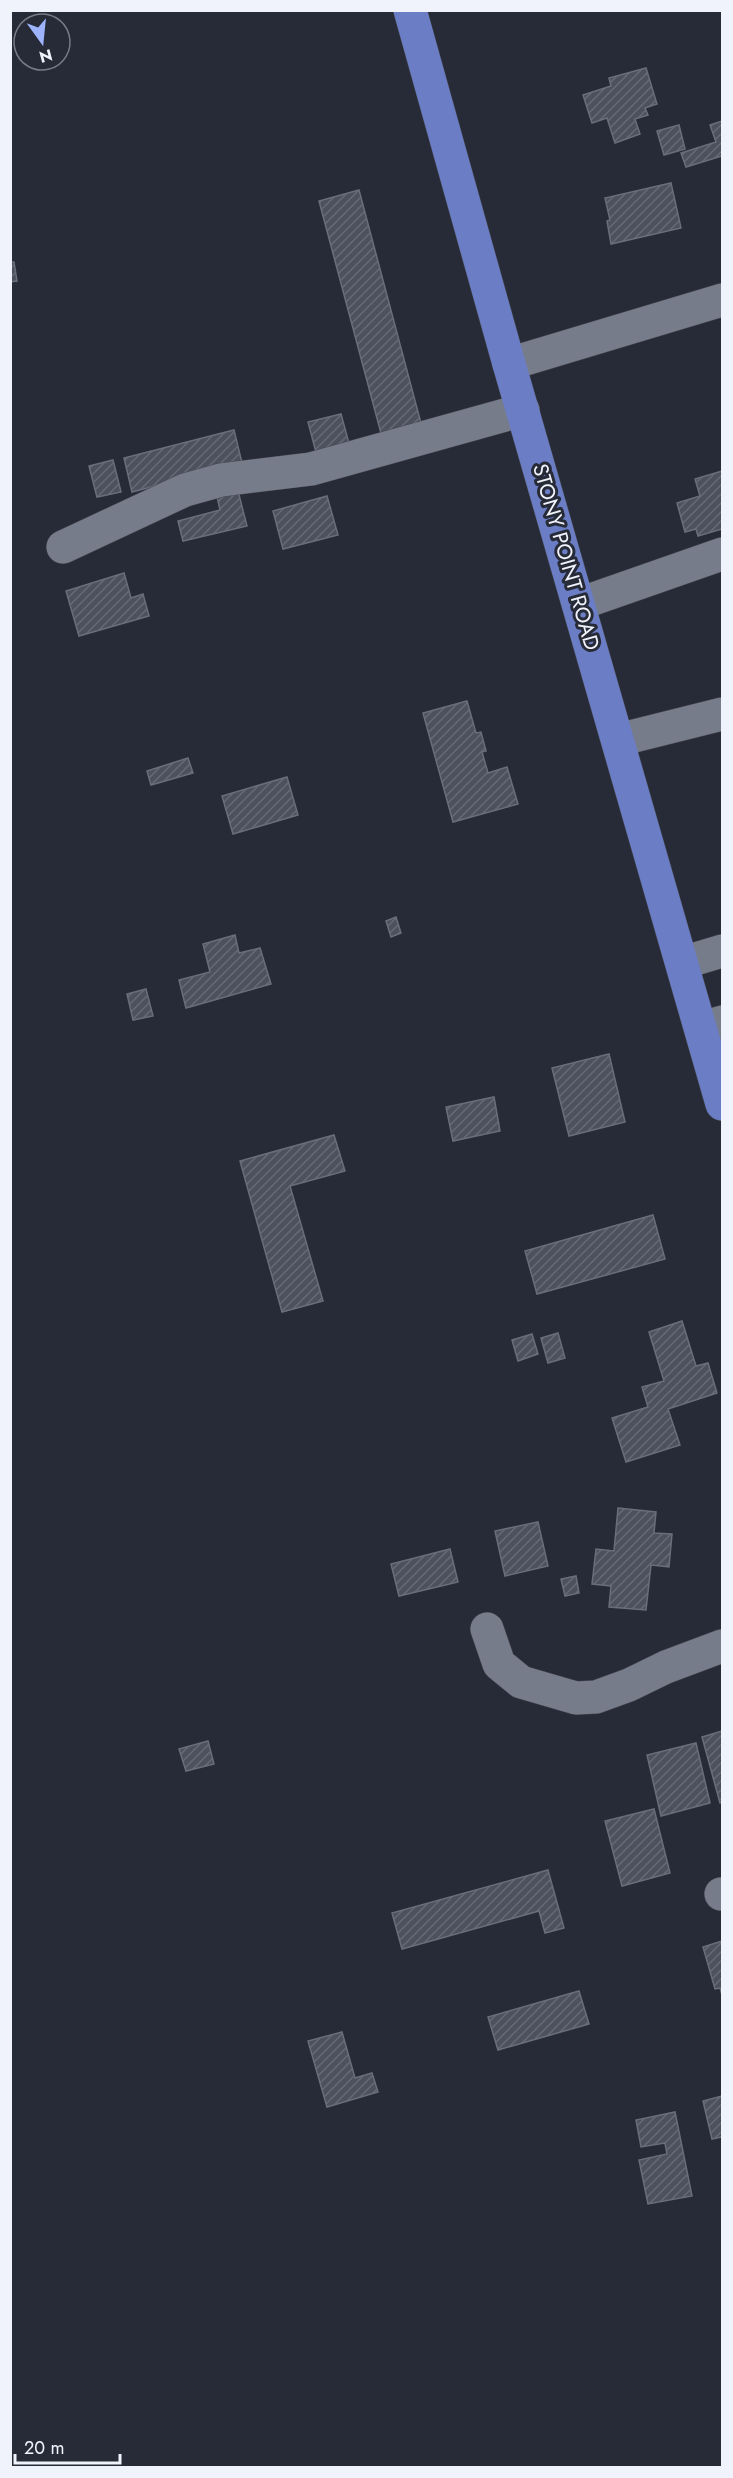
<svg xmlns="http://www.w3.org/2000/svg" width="733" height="2478" viewBox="0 0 733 2478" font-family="Jost,sans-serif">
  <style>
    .building { fill: url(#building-hatch); stroke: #696e7c; stroke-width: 1.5 }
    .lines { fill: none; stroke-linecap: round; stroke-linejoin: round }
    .minor-casing { stroke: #464953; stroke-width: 34 }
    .major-casing { stroke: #464953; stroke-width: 34 }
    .minor { stroke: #777c8a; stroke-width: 33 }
    .major { stroke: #6a7dc5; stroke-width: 33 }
    .labels { text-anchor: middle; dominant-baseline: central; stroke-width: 6; stroke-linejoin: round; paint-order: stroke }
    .street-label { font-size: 21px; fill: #f0f3fb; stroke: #272b37 }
  </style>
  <defs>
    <pattern id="building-hatch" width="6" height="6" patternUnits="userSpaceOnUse" patternTransform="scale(1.5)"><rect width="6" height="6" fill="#4c515e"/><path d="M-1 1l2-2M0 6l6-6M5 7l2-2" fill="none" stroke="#666a76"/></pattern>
  </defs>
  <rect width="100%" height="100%" fill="#272b37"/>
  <g class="building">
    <polygon points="646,68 657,104 645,108 648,115 635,119 640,134 615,143 607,118 592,123 583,95 611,86 609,78"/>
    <polygon points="722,121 722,156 686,167 681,153 716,142 710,125"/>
    <polygon points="679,125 685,149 664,155 657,131"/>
    <polygon points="671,183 681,228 611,244 607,221 610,220 605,198"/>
    <polygon points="359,190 422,427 382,437 319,201"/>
    <polygon points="10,262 14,262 17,281 10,282"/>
    <polygon points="341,414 350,447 317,456 308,422"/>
    <polygon points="234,430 242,463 132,492 124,458"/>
    <polygon points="113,460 121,492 97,497 89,466"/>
    <polygon points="722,471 722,529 698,536 696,529 685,532 677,503 700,496 695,479"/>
    <polygon points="237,487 247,526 183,541 178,521 220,510 216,492"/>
    <polygon points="327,496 338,535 283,549 273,511"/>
    <polygon points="124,573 131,598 143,594 149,616 79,636 66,591"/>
    <polygon points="467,701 476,733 481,732 486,751 482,752 488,773 507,767 518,804 453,822 423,713"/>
    <polygon points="188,758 193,773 151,785 147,771"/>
    <polygon points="287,777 298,815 233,834 222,796"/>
    <polygon points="396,917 401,933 391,937 386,921"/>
    <polygon points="235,935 239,953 260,948 271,984 186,1008 179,980 210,972 203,944"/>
    <polygon points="146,989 153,1016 133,1020 127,994"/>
    <polygon points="609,1054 625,1122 569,1136 552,1068"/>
    <polygon points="494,1097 500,1131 453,1141 446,1107"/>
    <polygon points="334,1135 345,1171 290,1186 323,1301 282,1312 240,1161"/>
    <polygon points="653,1215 665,1259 537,1294 525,1251"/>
    <polygon points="682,1321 696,1366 708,1363 717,1393 668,1409 680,1445 626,1462 612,1418 648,1407 642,1387 664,1381 649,1332"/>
    <polygon points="558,1333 565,1358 548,1363 541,1338"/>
    <polygon points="532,1334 538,1354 518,1361 512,1340"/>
    <polygon points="618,1508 656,1512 654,1533 672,1534 669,1567 651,1565 646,1610 609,1607 611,1586 592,1584 596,1549 614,1551"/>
    <polygon points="538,1522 548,1566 505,1576 495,1531"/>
    <polygon points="450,1549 458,1582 399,1596 391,1564"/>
    <polygon points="576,1576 579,1593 565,1596 561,1579"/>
    <polygon points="722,1731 722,1802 720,1803 702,1737"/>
    <polygon points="208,1741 214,1764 186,1771 179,1749"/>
    <polygon points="696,1743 710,1803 661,1816 647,1755"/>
    <polygon points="654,1809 670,1873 622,1886 605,1821"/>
    <polygon points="548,1870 564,1928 545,1933 539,1911 402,1949 392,1913"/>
    <polygon points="722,1941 722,1995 720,1988 715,1989 703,1947"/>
    <polygon points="579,1991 589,2024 498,2050 488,2017"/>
    <polygon points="342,2032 355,2078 372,2073 378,2092 327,2107 308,2041"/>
    <polygon points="722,2096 722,2137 712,2139 703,2101"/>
    <polygon points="675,2112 692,2196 648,2204 639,2160 667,2154 665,2143 641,2147 636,2120"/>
  </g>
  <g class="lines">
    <defs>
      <g id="minor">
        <polyline points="509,364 722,300"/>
        <polyline points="63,547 185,490 221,480 311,469 523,410"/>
        <polyline points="579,604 722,554"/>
        <polyline points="618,740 722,714"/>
        <polyline points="682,963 722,951"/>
        <polyline points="701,1028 722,1022"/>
        <polyline points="487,1629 499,1664 521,1682 576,1698 596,1697 629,1685 666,1667 722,1646"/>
        <polyline points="721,1894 722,1894"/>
      </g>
      <polyline id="major" points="410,10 509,364 722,1104"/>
    </defs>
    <use href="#minor" class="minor-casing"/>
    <use href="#major" class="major-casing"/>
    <use href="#minor" class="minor"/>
    <use href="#major" class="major"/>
  </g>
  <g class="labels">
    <g class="street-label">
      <text transform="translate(566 557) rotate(74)">STONY POINT ROAD</text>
    </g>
  </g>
  <rect width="733" height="2478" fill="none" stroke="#f0f3fb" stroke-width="24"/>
  <g transform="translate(42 42) rotate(165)"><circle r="28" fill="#272b37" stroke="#777b85" stroke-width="1.5"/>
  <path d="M0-4.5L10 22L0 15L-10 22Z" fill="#9db4fd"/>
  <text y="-9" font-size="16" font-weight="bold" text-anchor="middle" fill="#f0f3fb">N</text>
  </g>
  <path d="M15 2454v9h105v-9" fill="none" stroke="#f0f3fb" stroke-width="3"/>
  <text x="24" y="2454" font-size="18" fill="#f0f3fb" stroke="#272b37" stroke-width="4.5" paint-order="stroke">20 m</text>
</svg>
